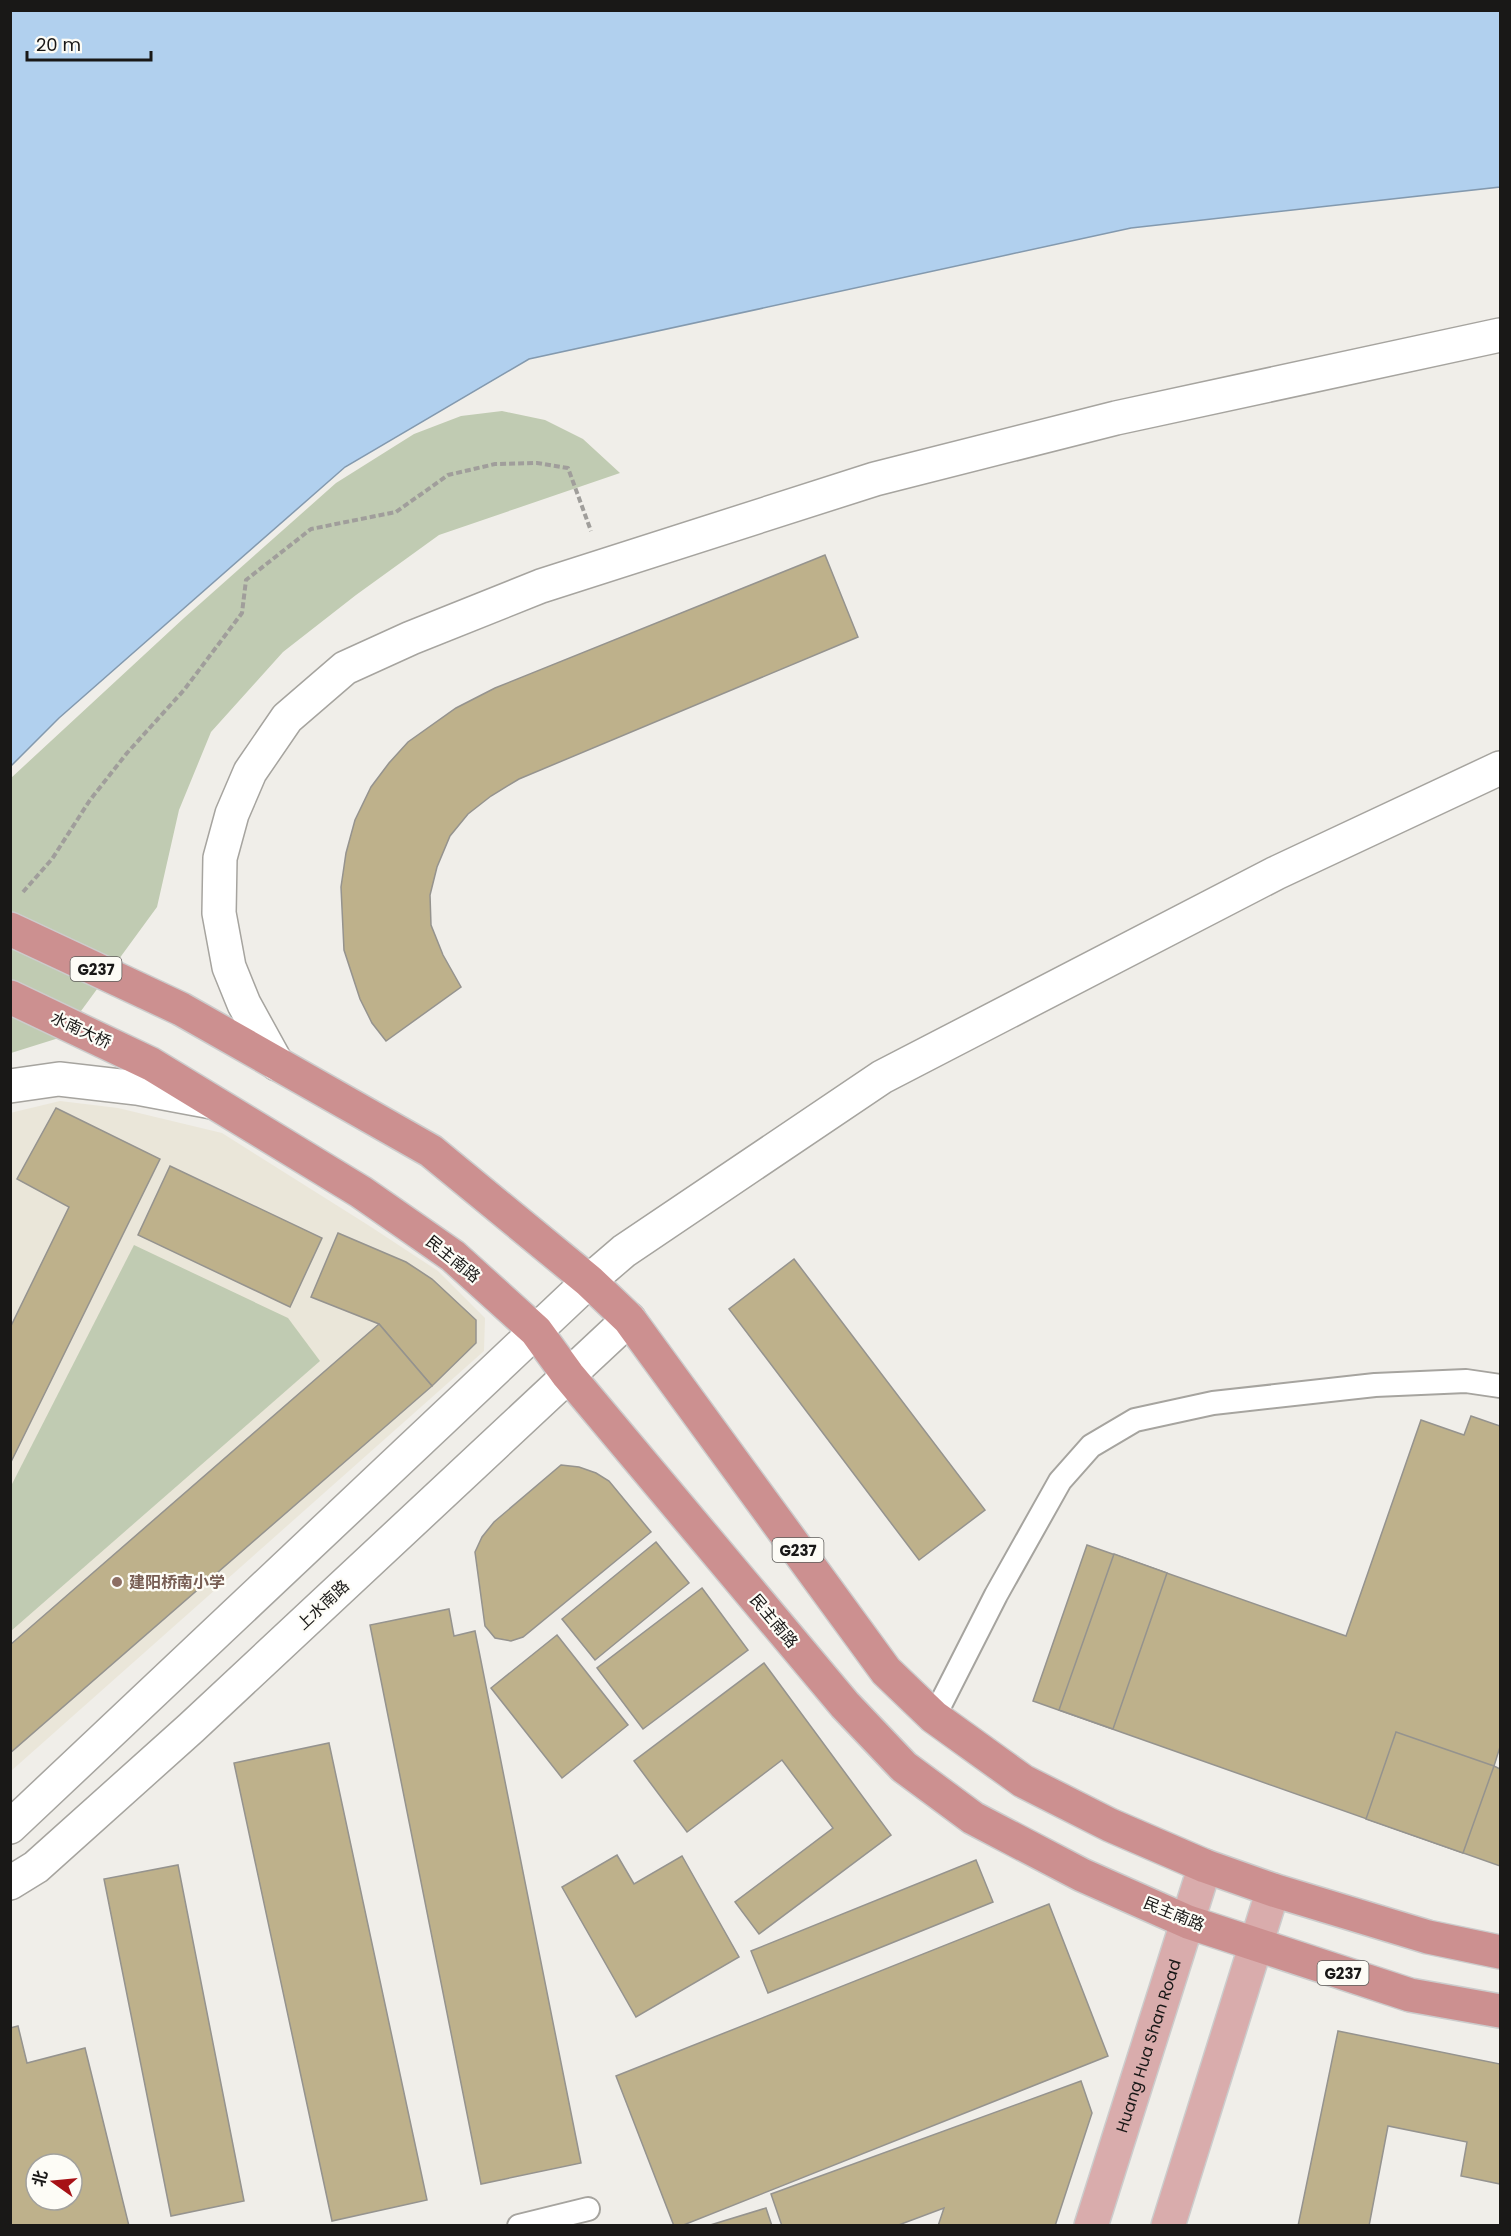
<svg xmlns="http://www.w3.org/2000/svg" width="1511" height="2236" viewBox="0 0 1511 2236" font-family="Poppins,'Noto Sans SC',sans-serif">
  <style>
    .built { fill: #eae6d9 }
    .green { fill: #c0cbb2 }
    .water { fill: #b1d0ee; stroke: #8399ae; stroke-width: 1.5 }
    .building { fill: #beb18b; stroke: #95938e; stroke-width: 1.5; fill-rule: evenodd }
    .lines { fill: none; stroke-linecap: round; stroke-linejoin: round }
    .service-casing { stroke: #a6a49f; stroke-width: 26 }
    .minor-casing { stroke: #a6a49f; stroke-width: 36 }
    .secondary-casing { stroke: #a6a49f; stroke-width: 36 }
    .primary-casing { stroke: #ccc; stroke-width: 36 }
    .trunk-casing { stroke: #ccc; stroke-width: 36 }
    .path { stroke: #a09e9b; stroke-width: 4; stroke-dasharray: 6 3; stroke-linecap: butt }
    .service { stroke: #fff; stroke-width: 22 }
    .minor { stroke: #fff; stroke-width: 33 }
    .secondary { stroke: #fff; stroke-width: 33 }
    .primary { stroke: #d9acac; stroke-width: 33 }
    .trunk { stroke: #cc9090; stroke-width: 33 }
    .education-dot { fill: #8d6e63; stroke: #fdfcf6; stroke-width: 2 }
    .labels { text-anchor: middle; dominant-baseline: central; stroke-width: 4.5; stroke-linejoin: round; paint-order: stroke }
    .shield { fill: #fdfcf6; stroke: #5d5c5a; stroke-width: 1.5 }
    .shield-label { font-size: 15px; font-weight: bold; fill: #191817 }
    .street-label { font-size: 16px; fill: #191817; stroke: #fdfcf6 }
    .education-label { font-size: 16px; font-weight: bold; fill: #785e54; stroke: #fdfcf6; text-anchor: start }
  </style>
  <rect width="100%" height="100%" fill="#f0eee9"/>
  <polygon class="built" points="60,1101 118,1108 222,1133 368,1225 438,1271 485,1318 484,1351 11,1771 10,1113"/>
  <g class="green">
    <polygon points="502,411 545,420 583,439 620,473 439,535 356,595 283,652 211,732 179,810 157,907 62,1037 11,1053 11,778 184,618 336,483 414,434 461,416"/>
    <polygon points="134,1245 288,1318 320,1361 11,1631 11,1486"/>
  </g>
  <polygon class="water" points="11,10 1500,11 1500,187 1131,228 529,359 345,467 59,718 11,766"/>
  <g class="building">
    <polygon points="825,555 858,637 519,779 491,796 468,814 450,836 437,867 430,895 431,925 443,955 461,987 386,1041 372,1023 360,999 344,950 341,887 346,853 355,820 371,787 389,763 408,742 456,708 495,688"/>
    <polygon points="56,1108 160,1159 10,1464 10,1328 69,1207 17,1179"/>
    <polygon points="170,1166 322,1238 290,1307 138,1235"/>
    <polygon points="338,1233 406,1262 432,1279 476,1320 476,1343 432,1386 379,1324 311,1297"/>
    <polygon points="794,1259 985,1510 919,1560 729,1309"/>
    <polygon points="379,1324 432,1386 10,1753 10,1645"/>
    <polygon points="1471,1416 1500,1426 1500,1747 1494,1766 1500,1769 1500,1866 1033,1701 1087,1545 1346,1636 1421,1420 1464,1435"/>
    <polygon points="561,1465 579,1467 596,1473 609,1481 651,1532 523,1637 511,1641 495,1638 485,1626 475,1552 482,1537 494,1522"/>
    <polygon points="656,1542 689,1583 595,1660 562,1619"/>
    <polygon points="1114,1554 1167,1573 1113,1729 1059,1710"/>
    <polygon points="702,1588 748,1650 643,1729 597,1668"/>
    <polygon points="449,1609 454,1636 475,1631 581,2163 481,2184 370,1625"/>
    <polygon points="557,1635 628,1725 562,1778 491,1688"/>
    <polygon points="764,1663 891,1835 759,1934 735,1902 833,1828 782,1760 687,1832 634,1761"/>
    <polygon points="1396,1732 1494,1766 1463,1853 1366,1819"/>
    <polygon points="329,1743 427,2200 332,2221 234,1763"/>
    <polygon points="617,1855 634,1884 682,1856 739,1957 636,2017 562,1887"/>
    <polygon points="976,1860 993,1902 768,1993 751,1951"/>
    <polygon points="178,1865 244,2201 171,2216 104,1879"/>
    <polygon points="1049,1904 1108,2056 681,2226 674,2226 616,2076"/>
    <path d="M18,2026l9,37 58,-15 44,178h-119v-198zM36,2164h36v36h-36z"/>
    <polygon points="1338,2031 1500,2064 1500,2184 1461,2176 1467,2142 1388,2126 1369,2226 1298,2226"/>
    <polygon points="1081,2081 1092,2113 1055,2226 938,2226 944,2208 896,2226 782,2226 771,2194"/>
    <polygon points="766,2208 772,2226 707,2226"/>
  </g>
  <g class="lines">
    <defs>
      <g id="service">
        <polyline points="934,1717 996,1595 1060,1481 1091,1446 1135,1420 1213,1403 1375,1385 1466,1381 1500,1386"/>
        <polyline points="519,2226 588,2209"/>
      </g>
      <g id="minor">
        <polyline points="277,1064 244,1004 229,967 219,913 220,858 232,814 250,772 287,718 345,668 411,638 541,586 875,479 1116,418 1500,335"/>
        <polyline points="10,1086 59,1079 137,1088 212,1102"/>
        <polyline points="589,1281 624,1251 882,1077 1276,873 1500,768"/>
      </g>
      <g id="secondary">
        <polyline points="10,1827 589,1281"/>
        <polyline points="10,1883 36,1867 191,1728 629,1319"/>
      </g>
      <g id="primary">
        <path id="s1" d="M1091,2226l114,-360"/>
        <polyline points="1168,2226 1273,1890"/>
      </g>
      <g id="trunk">
        <polyline points="10,929 181,1009 431,1151 589,1281 629,1319 886,1671 934,1717 1023,1781 1110,1825 1205,1866 1273,1890 1428,1937 1500,1952"/>
        <polyline points="10,997 151,1064 361,1192 453,1256 536,1331 568,1375 845,1705 904,1767 973,1818 1082,1875 1188,1922 1410,1995 1500,2011"/>
      </g>
    </defs>
    <use href="#service" class="service-casing"/>
    <use href="#minor" class="minor-casing"/>
    <use href="#secondary" class="secondary-casing"/>
    <use href="#primary" class="primary-casing"/>
    <use href="#trunk" class="trunk-casing"/>
    <polyline class="path" points="23,892 52,859 90,800 127,753 184,690 242,613 246,580 311,529 396,512 448,475 495,464 537,463 568,468 591,531"/>
    <use href="#service" class="service"/>
    <use href="#minor" class="minor"/>
    <use href="#secondary" class="secondary"/>
    <use href="#primary" class="primary"/>
    <use href="#trunk" class="trunk"/>
  </g>
  <circle class="education-dot" cx="117" cy="1582" r="6"/>
  <g class="labels">
    <g class="shield">
      <rect x="70.5" y="957" width="51" height="24" rx="4.5"/>
      <rect x="772.5" y="1538" width="51" height="24" rx="4.5"/>
      <rect x="1317.5" y="1961" width="51" height="24" rx="4.5"/>
    </g>
    <g class="shield-label">
      <text x="96" y="969">G237</text>
      <text x="798" y="1550">G237</text>
      <text x="1343" y="1973">G237</text>
    </g>
    <g class="street-label">
      <text transform="translate(81 1030) rotate(25)">水南大桥</text>
      <text transform="translate(453 1259) rotate(39)">民主南路</text>
      <text transform="translate(323 1605) rotate(-43)">上水南路</text>
      <text transform="translate(774 1621) rotate(50)">民主南路</text>
      <text transform="translate(1174 1914) rotate(22)">民主南路</text>
      <text stroke="none"><textPath href="#s1" startOffset="189">Huang Hua Shan Road</textPath></text>
    </g>
    <g class="education-label">
      <text x="129" y="1582">建阳桥南小学</text>
    </g>
  </g>
  <rect width="1511" height="2236" fill="none" stroke="#191817" stroke-width="24"/>
  <g transform="translate(54 2182) rotate(285)"><circle r="28" fill="#fdfcf6" stroke="#a2a19d" stroke-width="1.5"/>
  <path d="M0-4.5L10 22L0 15L-10 22Z" fill="#a71116"/>
  <text y="-9" font-size="16" font-weight="bold" text-anchor="middle" fill="#191817">北</text>
  </g>
  <path d="M27 51v9h124v-9" fill="none" stroke="#191817" stroke-width="3"/>
  <text x="36" y="51" font-size="18" fill="#191817" stroke="#fdfcf6" stroke-width="4.5" paint-order="stroke">20 m</text>
</svg>
